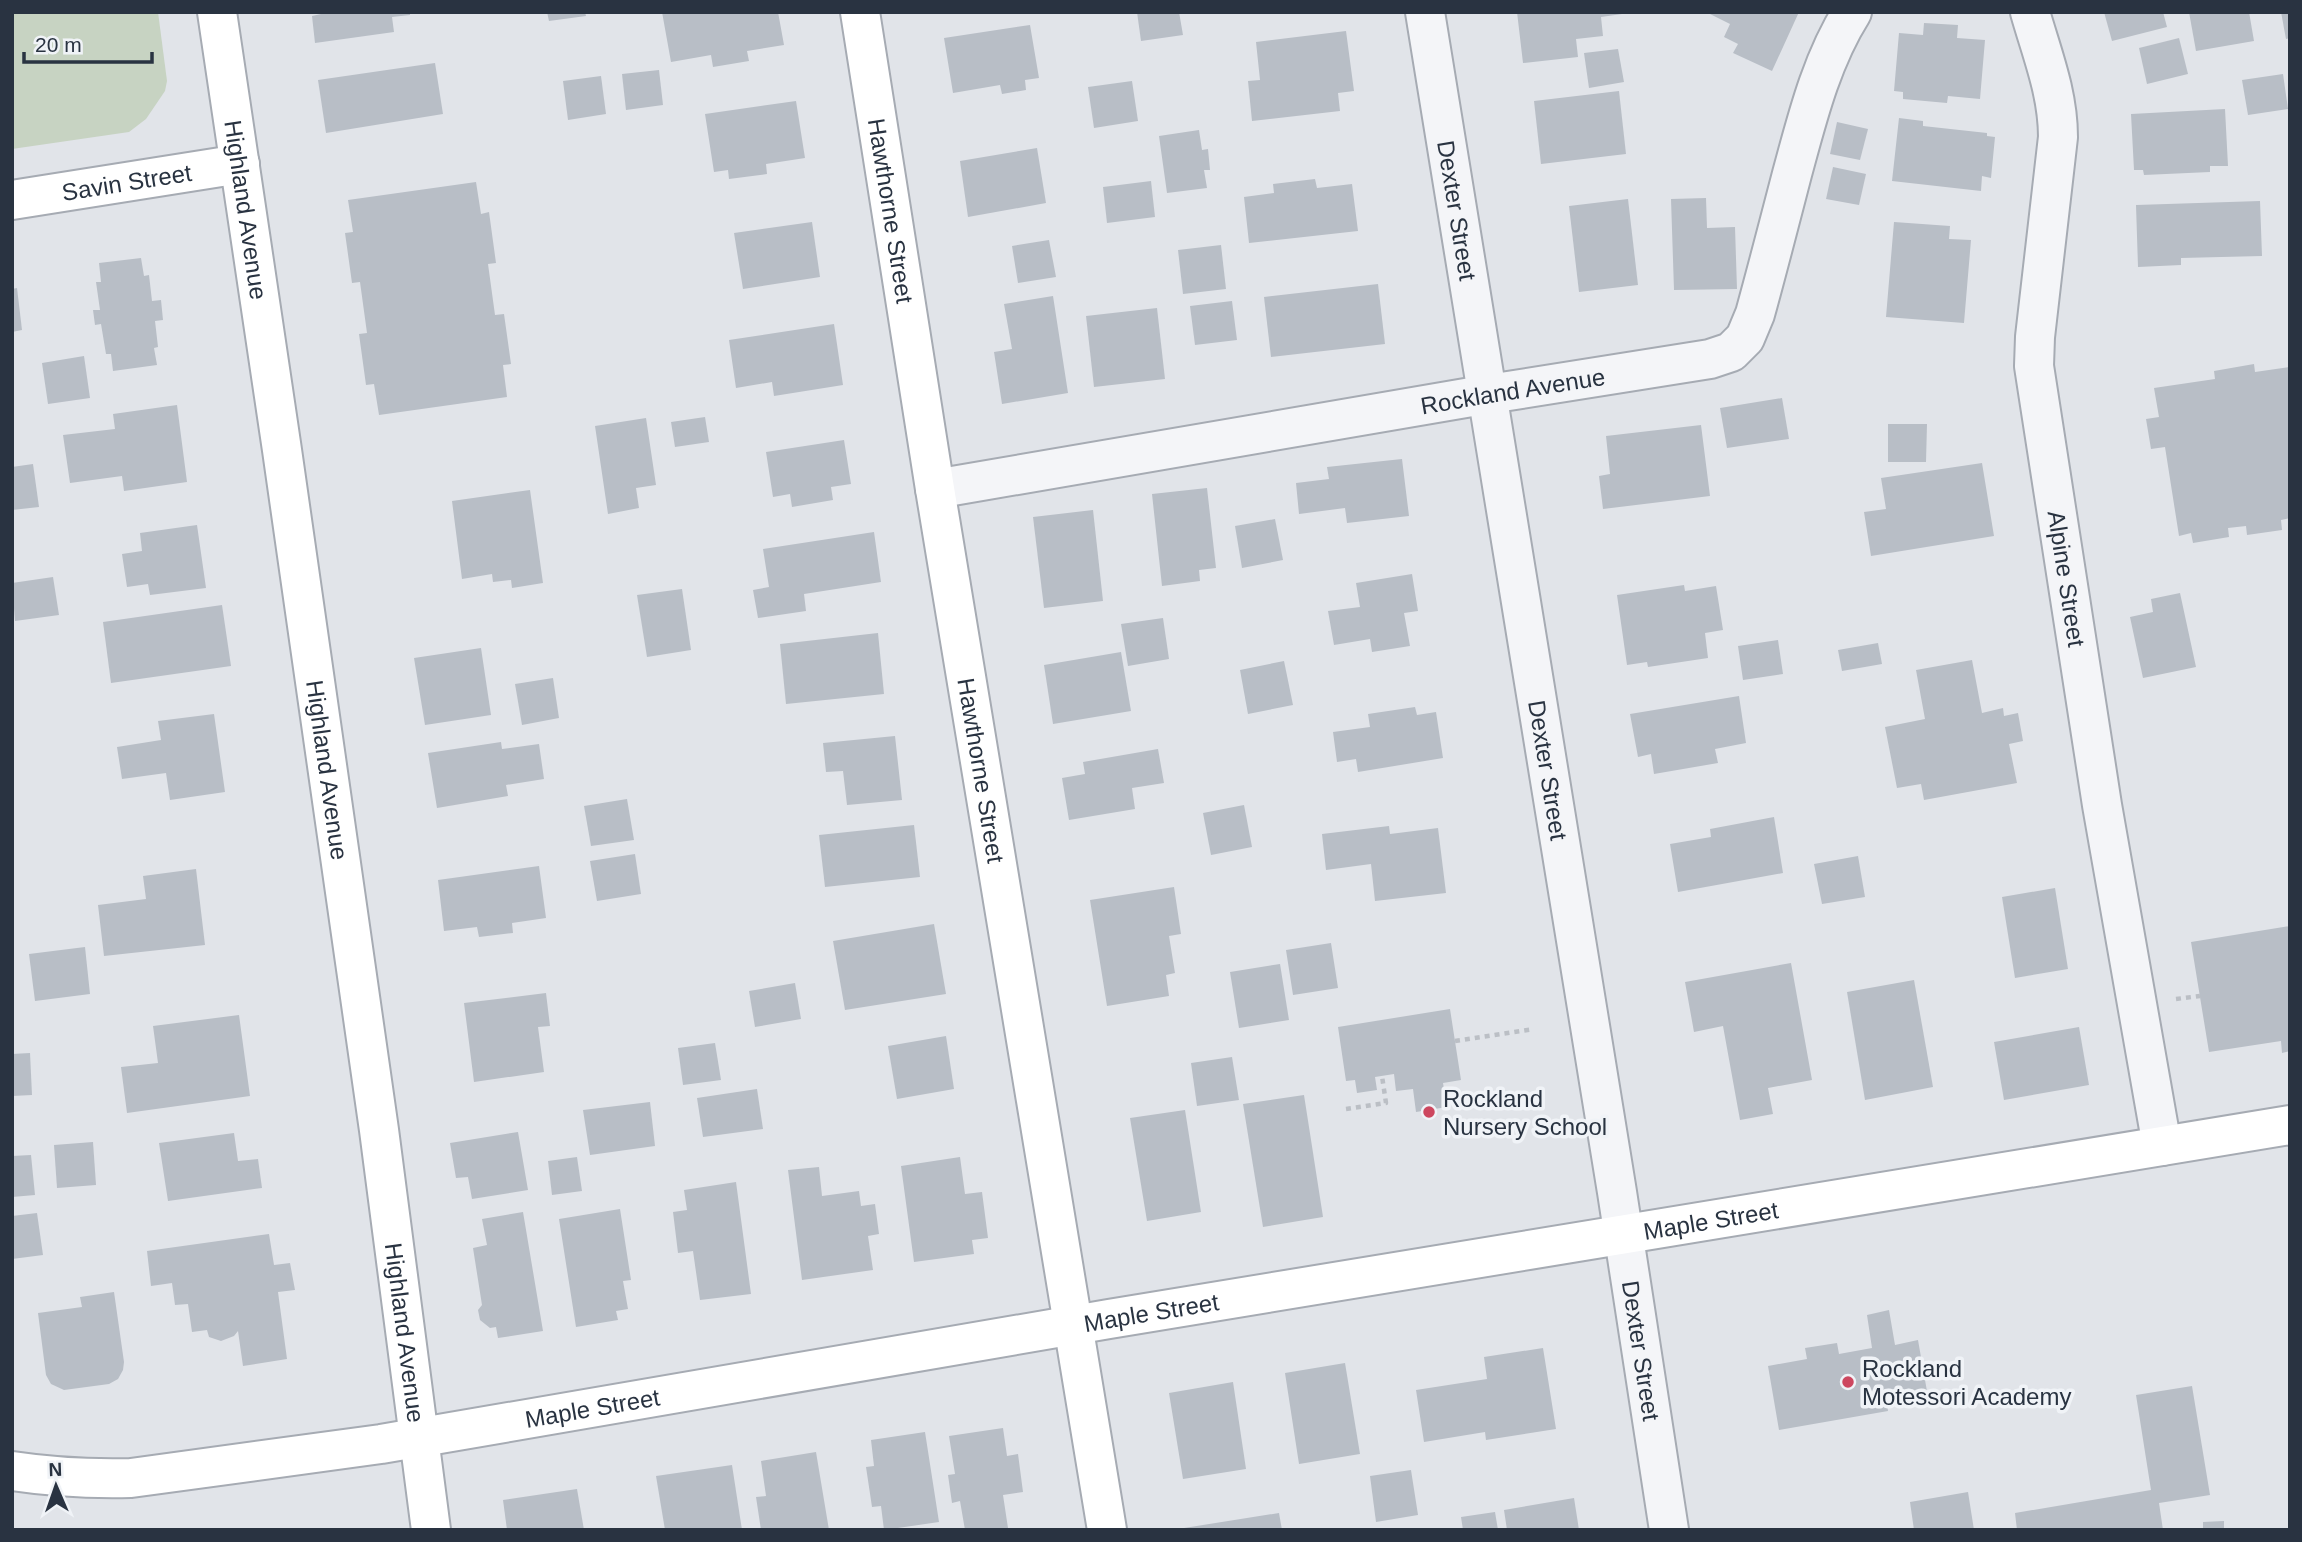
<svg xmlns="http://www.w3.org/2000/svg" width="2302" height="1542" viewBox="0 0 2302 1542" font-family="Arial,sans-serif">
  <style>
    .green { fill: #c7d3c2 }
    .building { fill: #b8bec6 }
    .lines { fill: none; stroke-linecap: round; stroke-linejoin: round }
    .street-casing { stroke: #a6abb3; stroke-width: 42 }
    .secondary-casing { stroke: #a6abb3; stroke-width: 42 }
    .path { stroke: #bbbfc5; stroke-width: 4.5; stroke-dasharray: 5 5; stroke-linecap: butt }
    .street { stroke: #f4f5f8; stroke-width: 38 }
    .secondary { stroke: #fff; stroke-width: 38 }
    .poi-dot { fill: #cd475f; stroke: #f0f3f7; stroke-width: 2.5 }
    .labels { text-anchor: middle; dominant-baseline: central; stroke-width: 7; stroke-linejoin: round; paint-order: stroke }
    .street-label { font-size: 24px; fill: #293341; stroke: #f0f3f7 }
    .poi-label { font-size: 24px; fill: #293341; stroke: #f0f3f7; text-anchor: start }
  </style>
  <rect width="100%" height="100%" fill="#e1e4e9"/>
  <polygon class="green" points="12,12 158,12 167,81 165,91 146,119 129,132 12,149"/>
  <g class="building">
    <polygon points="321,12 410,12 410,15 392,17 394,32 315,43 312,16 321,14"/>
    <polygon points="547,12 585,12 586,16 549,21"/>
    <polygon points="662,12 778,12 784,45 747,51 749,61 713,67 711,55 671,62"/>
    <polygon points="1137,12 1179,12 1183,35 1141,41"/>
    <polygon points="1517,12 1622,12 1622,14 1601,17 1603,36 1576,39 1578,57 1523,63"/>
    <polygon points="1706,12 1799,12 1772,71 1733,53 1738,44 1724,37 1730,24"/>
    <polygon points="2104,12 2163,12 2167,27 2112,41"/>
    <polygon points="2189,12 2249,12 2254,41 2196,51"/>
    <polygon points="2281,12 2290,12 2290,38 2286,39"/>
    <polygon points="1924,23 1958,25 1957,38 1985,40 1980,99 1948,96 1947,103 1903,99 1903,92 1894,91 1899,33 1923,35"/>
    <polygon points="1030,25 1039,78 1025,80 1026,90 1002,94 1000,85 953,93 944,38"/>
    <polygon points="1346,31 1354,91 1338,93 1340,111 1252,121 1248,81 1260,80 1256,42"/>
    <polygon points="2179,38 2188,74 2147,84 2139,48"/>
    <polygon points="1618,49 1624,82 1589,88 1584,53"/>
    <polygon points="435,63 443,114 326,133 318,80"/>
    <polygon points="659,70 663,105 626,110 622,74"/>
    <polygon points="2283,74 2288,109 2248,115 2242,80"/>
    <polygon points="601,76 606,114 568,120 563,81"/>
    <polygon points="1132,81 1138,121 1094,128 1088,87"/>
    <polygon points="1619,91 1626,154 1541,164 1534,101"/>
    <polygon points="796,101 805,158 766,164 767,174 729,179 728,170 714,172 705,114"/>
    <polygon points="2225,109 2228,166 2210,166 2210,172 2144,175 2143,170 2134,170 2131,114"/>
    <polygon points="1899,118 1923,121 1923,126 1987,133 1987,136 1995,137 1991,178 1982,176 1981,191 1892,181"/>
    <polygon points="1837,122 1868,129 1860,160 1830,154"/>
    <polygon points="1199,130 1202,150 1208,149 1210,170 1204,170 1207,188 1167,193 1159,136"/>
    <polygon points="1037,148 1046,203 968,217 960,161"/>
    <polygon points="1833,167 1866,174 1859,205 1826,199"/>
    <polygon points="1315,179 1317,188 1352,184 1358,231 1249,243 1244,197 1274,193 1273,184"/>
    <polygon points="1151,181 1155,217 1107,223 1103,187"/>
    <polygon points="476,182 481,214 489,212 496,263 488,264 495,315 504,314 511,364 503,365 507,397 379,415 374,384 366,385 359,334 367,333 360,282 352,283 345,233 353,232 348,200"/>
    <polygon points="1706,198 1707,228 1735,227 1737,289 1674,290 1671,199"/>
    <polygon points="1628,199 1638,285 1579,292 1569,206"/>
    <polygon points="2260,201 2262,256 2181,258 2181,265 2138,267 2136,205"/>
    <polygon points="812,222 820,277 743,289 734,233"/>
    <polygon points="1894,222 1950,226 1949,239 1971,240 1964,323 1886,317"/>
    <polygon points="1049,240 1056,277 1018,283 1012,246"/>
    <polygon points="1221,245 1226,289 1183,294 1178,250"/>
    <polygon points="141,258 144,276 149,275 152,301 161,300 163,320 155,321 158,347 154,348 157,365 113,371 111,354 106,354 101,324 95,325 93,310 100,310 96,282 101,282 99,263"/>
    <polygon points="1378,284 1385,344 1271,357 1264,297"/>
    <polygon points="17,288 22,330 12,332 12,289"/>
    <polygon points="1053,296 1068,393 1002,404 994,352 1012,349 1004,304"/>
    <polygon points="1232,301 1237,340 1195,345 1190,306"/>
    <polygon points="1157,308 1165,379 1094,387 1086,316"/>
    <polygon points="834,324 843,385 774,396 772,382 736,388 729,340"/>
    <polygon points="84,356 90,398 48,404 42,363"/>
    <polygon points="2254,364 2255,372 2290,367 2290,518 2281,520 2282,530 2247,535 2246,526 2228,528 2229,537 2193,543 2191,533 2179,536 2165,447 2151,449 2146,419 2159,417 2154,388 2215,379 2214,371"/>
    <polygon points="1782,398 1789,439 1727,448 1720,408"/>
    <polygon points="177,405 187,482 124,491 122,476 70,483 63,435 115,429 113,414"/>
    <polygon points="705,417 709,442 675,447 671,422"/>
    <polygon points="646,418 656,485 636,488 639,508 608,514 595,426"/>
    <polygon points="1888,424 1927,424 1926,462 1888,462"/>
    <polygon points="1701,425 1710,496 1603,509 1599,476 1610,474 1606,436"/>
    <polygon points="844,440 851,484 831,487 833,500 792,507 790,494 773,497 766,452"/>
    <polygon points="1402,459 1409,516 1347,523 1345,508 1299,514 1296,483 1329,479 1327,467"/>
    <polygon points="1982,463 1994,536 1871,556 1864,512 1886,509 1881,478"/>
    <polygon points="33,464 39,507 12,510 12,467"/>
    <polygon points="1207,488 1216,568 1199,570 1200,581 1162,586 1152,494"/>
    <polygon points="530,490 543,583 512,588 511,580 493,582 492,574 462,579 452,501"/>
    <polygon points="1093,510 1103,601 1044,608 1033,517"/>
    <polygon points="1275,519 1283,560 1242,568 1235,526"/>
    <polygon points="197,525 206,588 150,595 148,584 127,587 122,554 142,551 140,533"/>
    <polygon points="874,532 881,582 804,594 806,611 758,618 753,590 769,587 763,549"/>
    <polygon points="1412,574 1418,611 1404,613 1410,646 1372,652 1370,639 1334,645 1328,611 1360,607 1356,583"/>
    <polygon points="53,577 59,615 15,621 12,583"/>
    <polygon points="1684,585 1685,591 1716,586 1723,630 1705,633 1708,658 1648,667 1647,662 1627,665 1617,595"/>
    <polygon points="682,589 691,650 647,657 637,595"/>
    <polygon points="2180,593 2196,667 2143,678 2130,617 2153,612 2151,599"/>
    <polygon points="222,605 231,666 111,683 103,622"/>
    <polygon points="1163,618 1169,659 1128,666 1121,624"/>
    <polygon points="878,633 884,694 786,704 780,644"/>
    <polygon points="1778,640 1783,674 1743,680 1738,646"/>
    <polygon points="1878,643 1882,664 1842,671 1838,650"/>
    <polygon points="481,648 491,715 425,725 414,658"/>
    <polygon points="1121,652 1131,711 1053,724 1044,665"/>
    <polygon points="1972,660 1982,713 2003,708 2004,716 2018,713 2023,741 2009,744 2017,783 1924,800 1921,784 1897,788 1885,727 1925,719 1916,670"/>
    <polygon points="1284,661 1293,705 1248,714 1240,670"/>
    <polygon points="553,678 559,718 522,725 515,684"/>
    <polygon points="1739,696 1746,743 1715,749 1718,763 1654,774 1651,754 1638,757 1630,714"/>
    <polygon points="1415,707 1417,715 1436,712 1443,758 1358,772 1356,759 1337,762 1333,732 1370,727 1368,714"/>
    <polygon points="214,714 225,792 170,800 166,773 122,779 117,747 161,740 158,721"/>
    <polygon points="895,736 902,800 847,805 843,771 826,772 823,743"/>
    <polygon points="501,742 502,749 539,744 544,779 506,785 508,796 437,808 428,753"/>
    <polygon points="1158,749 1164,783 1132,788 1135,809 1069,820 1062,778 1085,774 1083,762"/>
    <polygon points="627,799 634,840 591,846 584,806"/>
    <polygon points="1244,805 1252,847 1211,855 1203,813"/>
    <polygon points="1774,817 1783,873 1678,892 1670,844 1711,837 1710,829"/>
    <polygon points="914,825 920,877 825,887 819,835"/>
    <polygon points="1389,826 1390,834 1438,828 1446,893 1375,901 1371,864 1326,870 1322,834"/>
    <polygon points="635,854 641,894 597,901 590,861"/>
    <polygon points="1858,856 1865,897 1822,904 1814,864"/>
    <polygon points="539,866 546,918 512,923 513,933 479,937 477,927 444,931 438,880"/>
    <polygon points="196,869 205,945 104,956 98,905 146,899 143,876"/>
    <polygon points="1174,887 1181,934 1169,936 1175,973 1166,975 1169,996 1107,1006 1090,900"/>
    <polygon points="2055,888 2068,969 2015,978 2002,897"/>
    <polygon points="934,924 946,994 845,1010 833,941"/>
    <polygon points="2290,926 2290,1051 2282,1053 2281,1041 2209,1052 2191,942"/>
    <polygon points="1331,943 1338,988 1293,995 1286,950"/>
    <polygon points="85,947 90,994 35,1001 29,954"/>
    <polygon points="1791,963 1812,1080 1768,1088 1773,1114 1740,1120 1723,1026 1694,1032 1685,982"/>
    <polygon points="1280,964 1289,1020 1239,1028 1230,972"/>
    <polygon points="1914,980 1933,1087 1865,1100 1847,992"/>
    <polygon points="795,983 801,1019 755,1027 749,991"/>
    <polygon points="546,993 550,1026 538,1027 544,1072 474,1082 464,1003"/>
    <polygon points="1450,1009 1461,1080 1443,1083 1447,1107 1416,1112 1413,1089 1396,1091 1394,1074 1375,1077 1377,1090 1357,1093 1355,1080 1346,1081 1338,1027"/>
    <polygon points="239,1015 250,1096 127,1113 121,1067 158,1063 153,1026"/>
    <polygon points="2079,1027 2089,1085 2004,1100 1994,1042"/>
    <polygon points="946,1036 954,1089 897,1099 888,1046"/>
    <polygon points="715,1043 721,1080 683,1085 678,1048"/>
    <polygon points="30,1053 32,1095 12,1096 12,1054"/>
    <polygon points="1232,1057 1239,1100 1197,1106 1191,1063"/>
    <polygon points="757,1089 763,1129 703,1137 697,1098"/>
    <polygon points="1304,1095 1323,1217 1263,1227 1243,1104"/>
    <polygon points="650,1102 655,1146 590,1155 583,1110"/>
    <polygon points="1185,1110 1201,1212 1147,1221 1130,1118"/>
    <polygon points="518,1132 528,1190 472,1199 468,1177 456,1178 450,1143"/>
    <polygon points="234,1133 238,1161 258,1159 262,1188 168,1201 159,1143"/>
    <polygon points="93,1142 96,1185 57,1188 54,1145"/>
    <polygon points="31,1155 35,1195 12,1197 12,1156"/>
    <polygon points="577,1157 582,1191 552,1195 548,1161"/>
    <polygon points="960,1157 965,1194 982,1192 988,1238 972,1240 974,1254 914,1262 901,1166"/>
    <polygon points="819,1167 822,1196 859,1191 861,1206 875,1204 879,1234 868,1236 873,1270 802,1280 788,1170"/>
    <polygon points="736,1182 751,1294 700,1300 693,1251 678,1253 673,1212 687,1210 684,1190"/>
    <polygon points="620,1209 631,1280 623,1281 628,1309 616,1311 618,1320 576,1327 559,1219"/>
    <polygon points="523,1212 543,1331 498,1338 496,1327 490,1328 480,1320 478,1310 482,1305 473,1248 487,1245 482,1219"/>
    <polygon points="37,1213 43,1255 12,1259 12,1216"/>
    <polygon points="269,1234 274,1265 290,1263 295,1290 278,1292 287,1359 243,1366 238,1331 234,1336 221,1341 209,1337 207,1330 192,1332 188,1304 175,1305 172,1283 151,1286 147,1251"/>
    <polygon points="114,1292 124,1362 123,1370 118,1379 109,1384 64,1390 51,1384 46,1375 38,1313 82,1307 80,1297"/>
    <polygon points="1889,1310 1895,1345 1918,1340 1928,1397 1887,1404 1888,1411 1779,1430 1768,1366 1807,1359 1805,1348 1837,1343 1839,1354 1872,1348 1867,1315"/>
    <polygon points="1543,1348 1556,1429 1486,1440 1485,1432 1424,1442 1416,1390 1487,1379 1484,1357"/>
    <polygon points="1345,1363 1360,1454 1299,1464 1285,1373"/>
    <polygon points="1233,1382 1246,1469 1183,1479 1169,1393"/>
    <polygon points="2192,1386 2210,1495 2159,1503 2163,1530 2017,1530 2015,1513 2151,1490 2136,1395"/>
    <polygon points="1003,1428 1007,1456 1018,1454 1023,1492 1003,1495 1008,1528 965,1530 960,1501 952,1503 948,1475 955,1474 949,1436"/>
    <polygon points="925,1432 939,1522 884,1530 881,1506 872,1507 866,1467 874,1466 871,1440"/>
    <polygon points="816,1452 829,1530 761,1530 756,1497 766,1496 761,1461"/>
    <polygon points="732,1465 742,1530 665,1530 656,1476"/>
    <polygon points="1411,1470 1418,1515 1376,1522 1370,1476"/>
    <polygon points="577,1489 584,1530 507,1530 503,1500"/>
    <polygon points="1968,1492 1974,1530 1914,1530 1910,1502"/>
    <polygon points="1574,1498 1579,1530 1507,1530 1504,1510"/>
    <polygon points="1495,1512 1498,1530 1463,1530 1461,1517"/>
    <polygon points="1279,1513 1282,1530 1184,1530 1184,1528"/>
    <polygon points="2224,1521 2224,1530 2203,1530 2203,1522"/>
  </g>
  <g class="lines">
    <defs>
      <g id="street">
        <path id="s1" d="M1425,12l192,1180 52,338"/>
        <path id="s2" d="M2030,12c12,42 28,81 28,125l-23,200 -1,29 68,439 60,341"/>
        <path id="s3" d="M935,489l554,-95 221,-35 21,-7 14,-14 10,-24c13,-47 25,-94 37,-140 15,-55 29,-113 60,-162"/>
      </g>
      <g id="secondary">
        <path id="s4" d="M217,12l65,438 97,680 52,400"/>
        <path id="s5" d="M860,12l75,477 172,1041"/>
        <path id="s6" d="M12,200l228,-36"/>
        <path id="s7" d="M12,1471c40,6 78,8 119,7l250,-34 728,-125 1181,-194"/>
      </g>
    </defs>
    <use href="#street" class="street-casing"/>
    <use href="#secondary" class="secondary-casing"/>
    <g class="path">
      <polyline points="2176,999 2200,996"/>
      <polyline points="1455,1041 1534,1029"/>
      <polyline points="1346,1109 1386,1103 1382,1076"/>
    </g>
    <use href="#street" class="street"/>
    <use href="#secondary" class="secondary"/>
  </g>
  <g class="poi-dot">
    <circle cx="1429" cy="1112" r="7"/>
    <circle cx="1848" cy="1382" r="7"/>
  </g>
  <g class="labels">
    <g class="street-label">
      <text stroke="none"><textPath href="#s6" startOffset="116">Savin Street</textPath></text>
      <text stroke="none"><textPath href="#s4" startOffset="200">Highland Avenue</textPath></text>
      <text stroke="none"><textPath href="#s1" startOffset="201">Dexter Street</textPath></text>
      <text stroke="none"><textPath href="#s5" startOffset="201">Hawthorne Street</textPath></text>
      <text stroke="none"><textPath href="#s3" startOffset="586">Rockland Avenue</textPath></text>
      <text stroke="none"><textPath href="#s2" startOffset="574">Alpine Street</textPath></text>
      <text stroke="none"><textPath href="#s4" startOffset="766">Highland Avenue</textPath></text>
      <text stroke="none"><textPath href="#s5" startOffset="768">Hawthorne Street</textPath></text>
      <text stroke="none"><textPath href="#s1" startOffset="768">Dexter Street</textPath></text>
      <text stroke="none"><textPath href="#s7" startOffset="1720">Maple Street</textPath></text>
      <text stroke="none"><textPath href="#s7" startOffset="1153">Maple Street</textPath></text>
      <text stroke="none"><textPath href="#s4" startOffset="1334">Highland Avenue</textPath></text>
      <text stroke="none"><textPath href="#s1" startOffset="1356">Dexter Street</textPath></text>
      <text stroke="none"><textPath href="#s7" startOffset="586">Maple Street</textPath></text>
    </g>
    <g class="poi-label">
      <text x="1443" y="1098">Rockland<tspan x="1443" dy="28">Nursery School</tspan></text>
      <text x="1862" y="1368">Rockland<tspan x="1862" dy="28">Motessori Academy</tspan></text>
    </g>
  </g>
  <rect width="2302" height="1542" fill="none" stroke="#293341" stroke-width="28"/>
  <g transform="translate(56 1486) rotate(358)" stroke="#f0f3f7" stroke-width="5" paint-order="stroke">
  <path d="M0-5L12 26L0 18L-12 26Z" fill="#293341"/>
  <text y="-10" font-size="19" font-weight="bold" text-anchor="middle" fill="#293341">N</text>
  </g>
  <path d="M24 52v10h128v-10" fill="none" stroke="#293341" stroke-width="3.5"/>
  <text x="35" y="52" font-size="21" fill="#293341" stroke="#f0f3f7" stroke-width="5" paint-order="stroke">20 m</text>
</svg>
